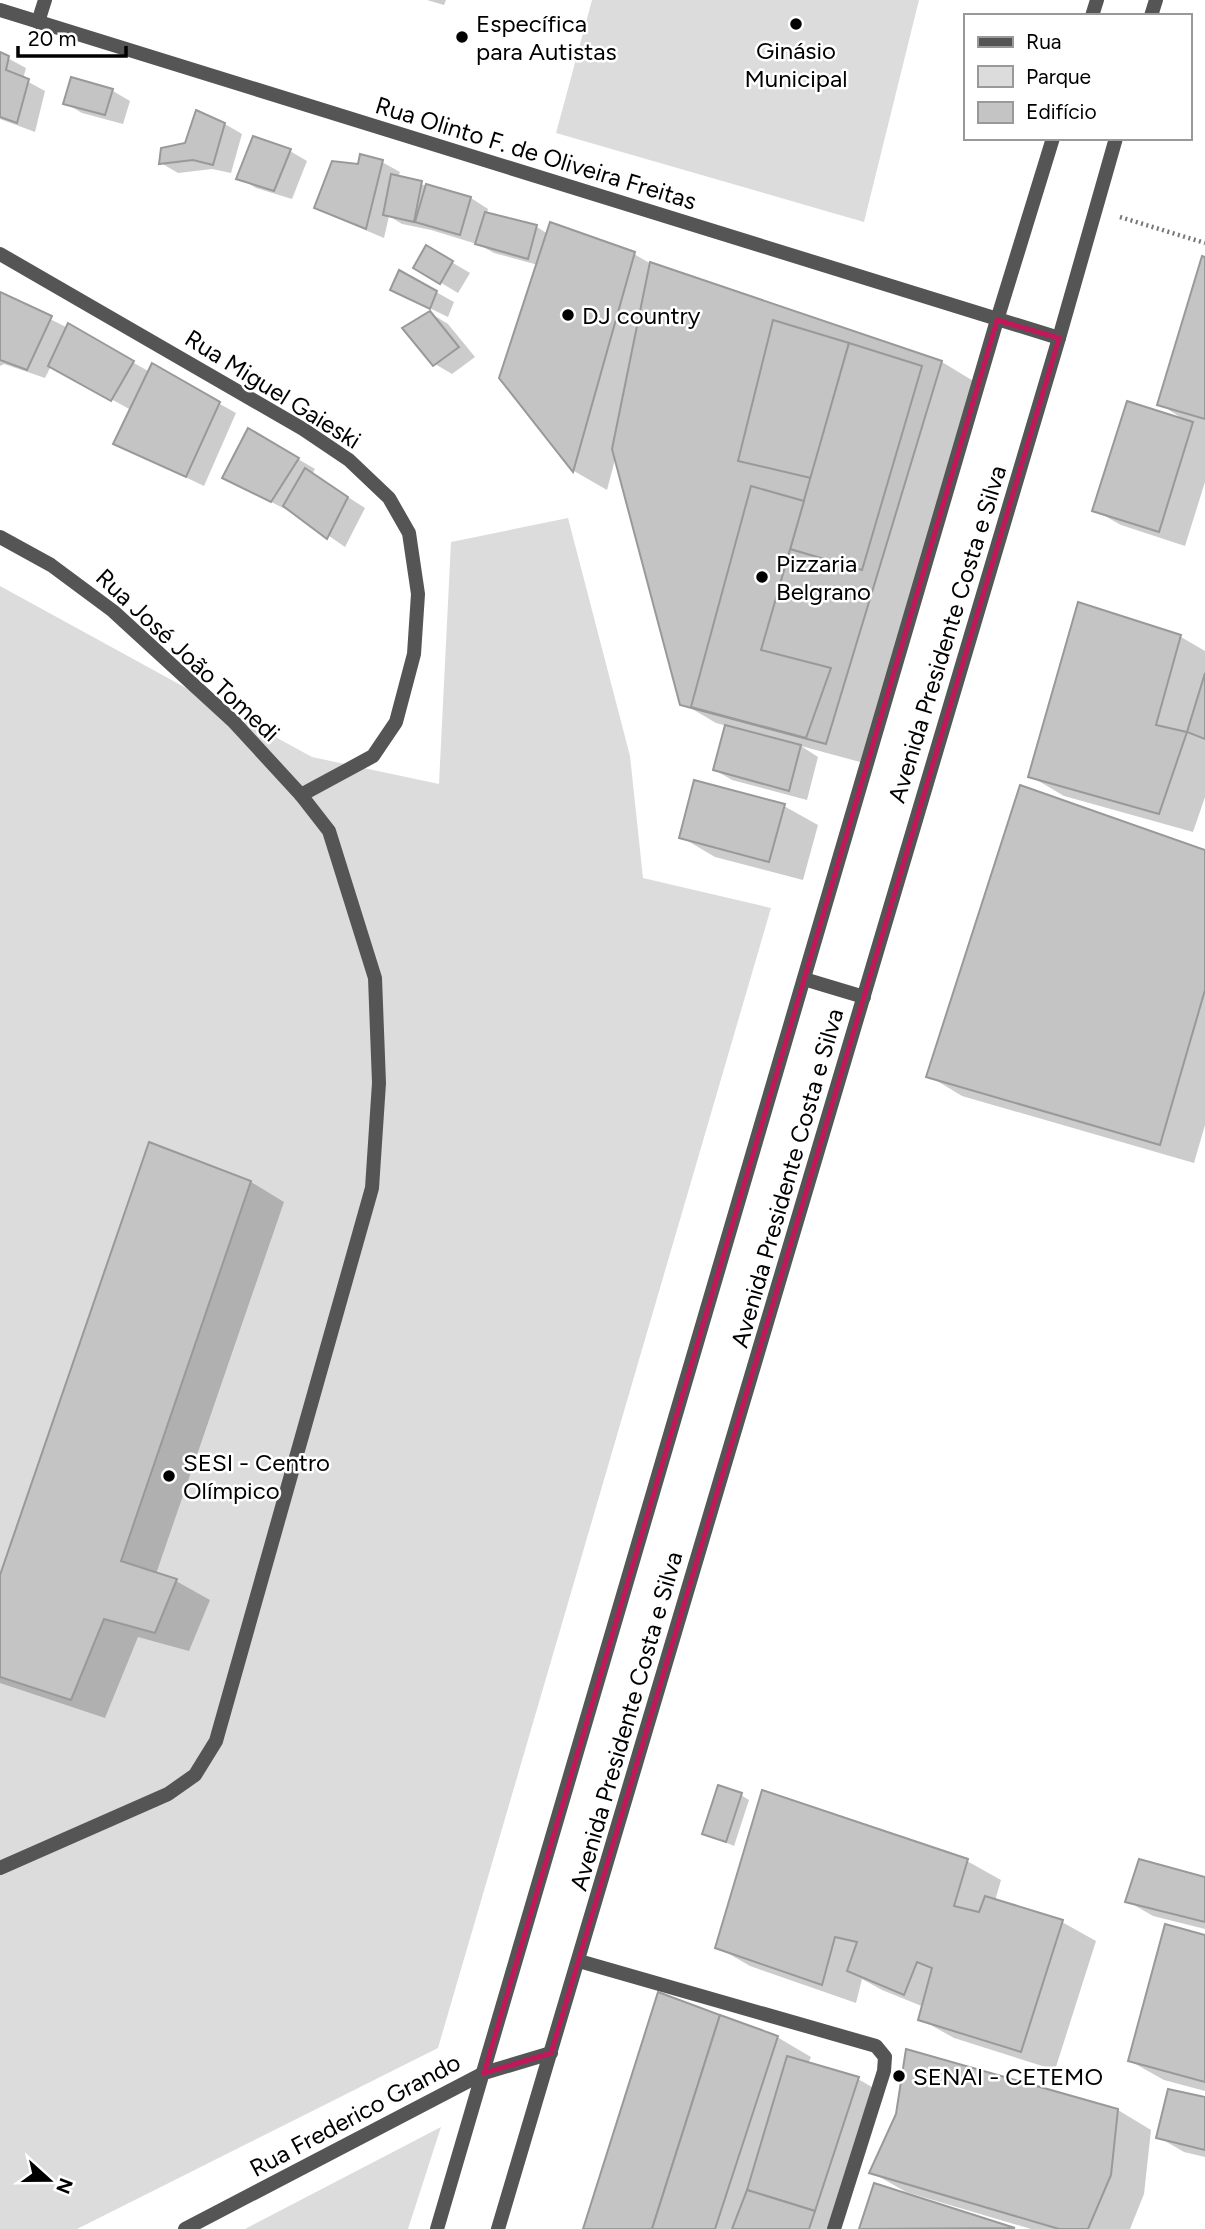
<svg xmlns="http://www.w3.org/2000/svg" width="1205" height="2229" viewBox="0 0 1205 2229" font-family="Figtree,sans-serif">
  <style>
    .green { fill: #dcdcdc }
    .shadow { fill: #0003 }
    .building { fill: #c4c4c4; stroke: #999; stroke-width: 2 }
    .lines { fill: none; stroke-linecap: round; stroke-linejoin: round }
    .path { stroke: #777; stroke-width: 4.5; stroke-dasharray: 2 3.5; stroke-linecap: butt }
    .lane { stroke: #555; stroke-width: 14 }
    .street { stroke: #555; stroke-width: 14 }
    .marked { fill: none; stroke: #c2185b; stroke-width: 5; stroke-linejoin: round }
    .poi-dot { fill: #000; stroke: #fff; stroke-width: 2.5 }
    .labels { text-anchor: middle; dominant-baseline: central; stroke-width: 5; stroke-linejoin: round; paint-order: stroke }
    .poi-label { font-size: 24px; fill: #000; stroke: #fff; text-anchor: start }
    .street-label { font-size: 24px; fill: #000; stroke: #fff }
  </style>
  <rect width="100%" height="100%" fill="#fff"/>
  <g class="green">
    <polygon points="592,0 919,0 864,222 556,133"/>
    <polygon points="568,518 630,756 643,878 771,908 438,2048 77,2229 0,2229 0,586 312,757 439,784 451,542"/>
    <polygon points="441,2127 408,2229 245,2229"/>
  </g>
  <g class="shadow">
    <polygon points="427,0 446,0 444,5"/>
    <polygon points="0,54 26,68 23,79 45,91 35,132 0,119"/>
    <polygon points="72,80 113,91 130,101 123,124 82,113 65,103"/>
    <polygon points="225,124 242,134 231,173 212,169 178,173 161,163 186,145"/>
    <polygon points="290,151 307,161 292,199 256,188 239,178"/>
    <polygon points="382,162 400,172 398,178 471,198 488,209 487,214 537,227 548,234 634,254 653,265 942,362 975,382 860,762 801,746 818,757 807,800 732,780 715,770 727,726 716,723 682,703 616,456 607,490 574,471 501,378 538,265 494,253 480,245 431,230 402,224 389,216 384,238 334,217 316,207 360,166"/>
    <polygon points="426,247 470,273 458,293 415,267"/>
    <polygon points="1205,259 1205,482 1185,546 1121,525 1094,510 1186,421 1160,404"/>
    <polygon points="392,290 436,292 454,302 448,317"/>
    <polygon points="0,294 68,328 68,326 150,372 152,366 236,413 204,486 116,444 131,410 51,366 45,378 4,364 0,366"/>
    <polygon points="430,313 448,324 475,357 452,374 435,364"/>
    <polygon points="249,430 315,469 312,474 365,508 345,547 290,509 289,511 224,478"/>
    <polygon points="1079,604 1181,637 1205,651 1205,797 1193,832 1064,796 1030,776"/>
    <polygon points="784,806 818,825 803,880 715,857 681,837"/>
    <polygon points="1205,852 1205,1125 1194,1163 962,1096 929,1076"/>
    <polygon points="150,1144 251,1182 284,1202 156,1574 176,1581 210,1600 189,1651 138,1637 105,1718 0,1683 0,1581"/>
    <polygon points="741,1795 749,1800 734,1846 704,1833"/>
    <polygon points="967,1861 1001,1880 995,1901 1062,1922 1096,1941 1055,2070 954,2038 920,2019 924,2007 882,1990 862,1979 856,2003 750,1966 717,1947"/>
    <polygon points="1205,1879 1205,1929 1153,1916 1127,1901"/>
    <polygon points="1205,1937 1205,2091 1164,2080 1130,2061"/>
    <polygon points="777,2037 811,2057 808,2064 858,2079 884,2094 830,2229 585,2229"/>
    <polygon points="1205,2099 1205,2157 1184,2152 1158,2137"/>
    <polygon points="1118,2110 1151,2130 1144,2194 1130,2229 1031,2229 906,2192 871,2172"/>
    <polygon points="875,2186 1011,2229 861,2229"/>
  </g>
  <g class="building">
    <polygon points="0,52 9,56 6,70 29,79 17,123 0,117"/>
    <polygon points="71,77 113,89 105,115 63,104"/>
    <polygon points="196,110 225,123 213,165 193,160 159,164 161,148 185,143"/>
    <polygon points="253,136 291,149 274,191 236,179"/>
    <polygon points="360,154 383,160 366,229 314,208 332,161 358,164"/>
    <polygon points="391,174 422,181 414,222 383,215"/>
    <polygon points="426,184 471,197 460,235 415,222"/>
    <polygon points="485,212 537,225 528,259 475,244"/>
    <polygon points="550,222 635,252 573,472 499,378"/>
    <polygon points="426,245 453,261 440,284 413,268"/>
    <polygon points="1202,256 1205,257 1205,419 1157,405"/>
    <polygon points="650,262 942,361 826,744 680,705 612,449"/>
    <polygon points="399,270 437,291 430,309 390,290"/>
    <polygon points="0,292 52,316 27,370 0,360"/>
    <polygon points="430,311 459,347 433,366 402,328"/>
    <polygon points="773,320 849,343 811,478 738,461"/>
    <polygon points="68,323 134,361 111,401 48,366"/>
    <polygon points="849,343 922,366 862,570 790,549"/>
    <polygon points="152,363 220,402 186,477 113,444"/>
    <polygon points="1127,401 1193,422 1159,532 1092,511"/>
    <polygon points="248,428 299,458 271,502 222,478"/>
    <polygon points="305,468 348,497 327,539 283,506"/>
    <polygon points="751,486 804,501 761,650 831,668 806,738 691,707"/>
    <polygon points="1078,602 1181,635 1156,725 1187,732 1159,814 1028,777"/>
    <polygon points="1205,673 1205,739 1187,732"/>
    <polygon points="725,725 801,745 789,791 713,770"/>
    <polygon points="694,780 785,804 769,862 679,838"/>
    <polygon points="1020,785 1205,850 1205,990 1160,1145 926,1077"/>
    <polygon points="149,1142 251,1181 121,1561 177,1579 155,1633 104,1619 71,1700 0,1677 0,1575"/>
    <polygon points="718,1785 742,1793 726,1842 702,1834"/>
    <polygon points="762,1790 968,1859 954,1906 979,1912 985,1896 1063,1920 1021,2052 918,2020 932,1968 917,1962 904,1995 847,1971 857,1942 835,1937 822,1985 715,1948"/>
    <polygon points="1139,1859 1205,1877 1205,1922 1125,1902"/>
    <polygon points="1165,1924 1205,1935 1205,2082 1128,2061"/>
    <polygon points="658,1992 720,2015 652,2229 583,2229"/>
    <polygon points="720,2015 778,2036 715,2229 652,2229"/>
    <polygon points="906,2049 1118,2109 1111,2175 1088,2229 1059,2229 869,2173 896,2114"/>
    <polygon points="787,2056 859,2077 815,2211 747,2190"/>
    <polygon points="1168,2089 1205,2097 1205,2150 1156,2138"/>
    <polygon points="874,2183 1015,2228 859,2229"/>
    <polygon points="747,2190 815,2211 809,2229 732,2229"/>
  </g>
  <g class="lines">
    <polyline class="path" points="1120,217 1205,243"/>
    <g class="lane">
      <polyline points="0,1868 168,1794 195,1775 216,1741 372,1188 379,1083 375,978 329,831 301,795"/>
      <polyline points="579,1961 876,2046 885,2057 884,2071 834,2229"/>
    </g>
    <g class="street">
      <polyline points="0,10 1059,338"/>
      <polyline points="1092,16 1097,0"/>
      <polyline points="1151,16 1156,0"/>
      <polyline points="38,22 45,0"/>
      <polyline points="0,254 303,429 349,460 389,498 409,533 418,594 414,654 396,722 373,756 301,795 233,721 113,611 51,565 0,537"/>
      <polyline points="804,979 864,997"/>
      <polyline points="185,2229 484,2073 551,2053"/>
      <polyline points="437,2229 997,320 1053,138"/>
      <polyline points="498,2229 1059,338 1116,138"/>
    </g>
  </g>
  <path class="marked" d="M997,320l62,18 -508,1715 -67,20z"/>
  <g class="poi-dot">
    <circle cx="796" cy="24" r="7"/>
    <circle cx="462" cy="37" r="7"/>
    <circle cx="568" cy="315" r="7"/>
    <circle cx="762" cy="577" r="7"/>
    <circle cx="169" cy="1476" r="7"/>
    <circle cx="899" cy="2076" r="7"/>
  </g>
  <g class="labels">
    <g class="poi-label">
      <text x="476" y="23">Específica<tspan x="476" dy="28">para Autistas</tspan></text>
      <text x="796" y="50" text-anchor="middle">Ginásio<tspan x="796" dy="28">Municipal</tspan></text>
      <text x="582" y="315">DJ country</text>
      <text x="776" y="563">Pizzaria<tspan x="776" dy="28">Belgrano</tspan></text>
      <text x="183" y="1462">SESI - Centro<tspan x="183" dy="28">Olímpico</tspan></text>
      <text x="913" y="2076">SENAI - CETEMO</text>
    </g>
    <g class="street-label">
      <text transform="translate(536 153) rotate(17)">Rua Olinto F. de Oliveira Freitas</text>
      <text transform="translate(273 389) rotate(32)">Rua Miguel Gaieski</text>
      <text transform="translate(947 634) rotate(-73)">Avenida Presidente Costa e Silva</text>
      <text transform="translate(188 655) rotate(43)">Rua José João Tomedi</text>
      <text transform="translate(787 1178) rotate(-74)">Avenida Presidente Costa e Silva</text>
      <text transform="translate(626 1721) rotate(-74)">Avenida Presidente Costa e Silva</text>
      <text transform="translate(355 2115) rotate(-28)">Rua Frederico Grando</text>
    </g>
  </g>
  <rect x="964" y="14" width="228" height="126" fill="#ffffff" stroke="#999999" stroke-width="2"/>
  <rect x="978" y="37" width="35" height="10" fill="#555555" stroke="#999999" stroke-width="2"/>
  <text x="1026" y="49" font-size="21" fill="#000000">Rua</text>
  <rect x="978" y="66" width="35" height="21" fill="#dcdcdc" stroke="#999999" stroke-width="2"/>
  <text x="1026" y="84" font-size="21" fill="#000000">Parque</text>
  <rect x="978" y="102" width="35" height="21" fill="#c4c4c4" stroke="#999999" stroke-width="2"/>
  <text x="1026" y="119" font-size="21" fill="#000000">Edifício</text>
  <g transform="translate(49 2180) rotate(111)" stroke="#ffffff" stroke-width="5" paint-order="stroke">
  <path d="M0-5L12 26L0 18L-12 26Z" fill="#000000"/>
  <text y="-10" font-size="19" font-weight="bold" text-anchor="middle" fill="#000000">N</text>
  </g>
  <path d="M18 46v10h108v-10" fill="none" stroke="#000000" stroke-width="3.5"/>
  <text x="28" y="46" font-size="21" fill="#000000" stroke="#ffffff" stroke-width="5" paint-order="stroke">20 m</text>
</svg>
